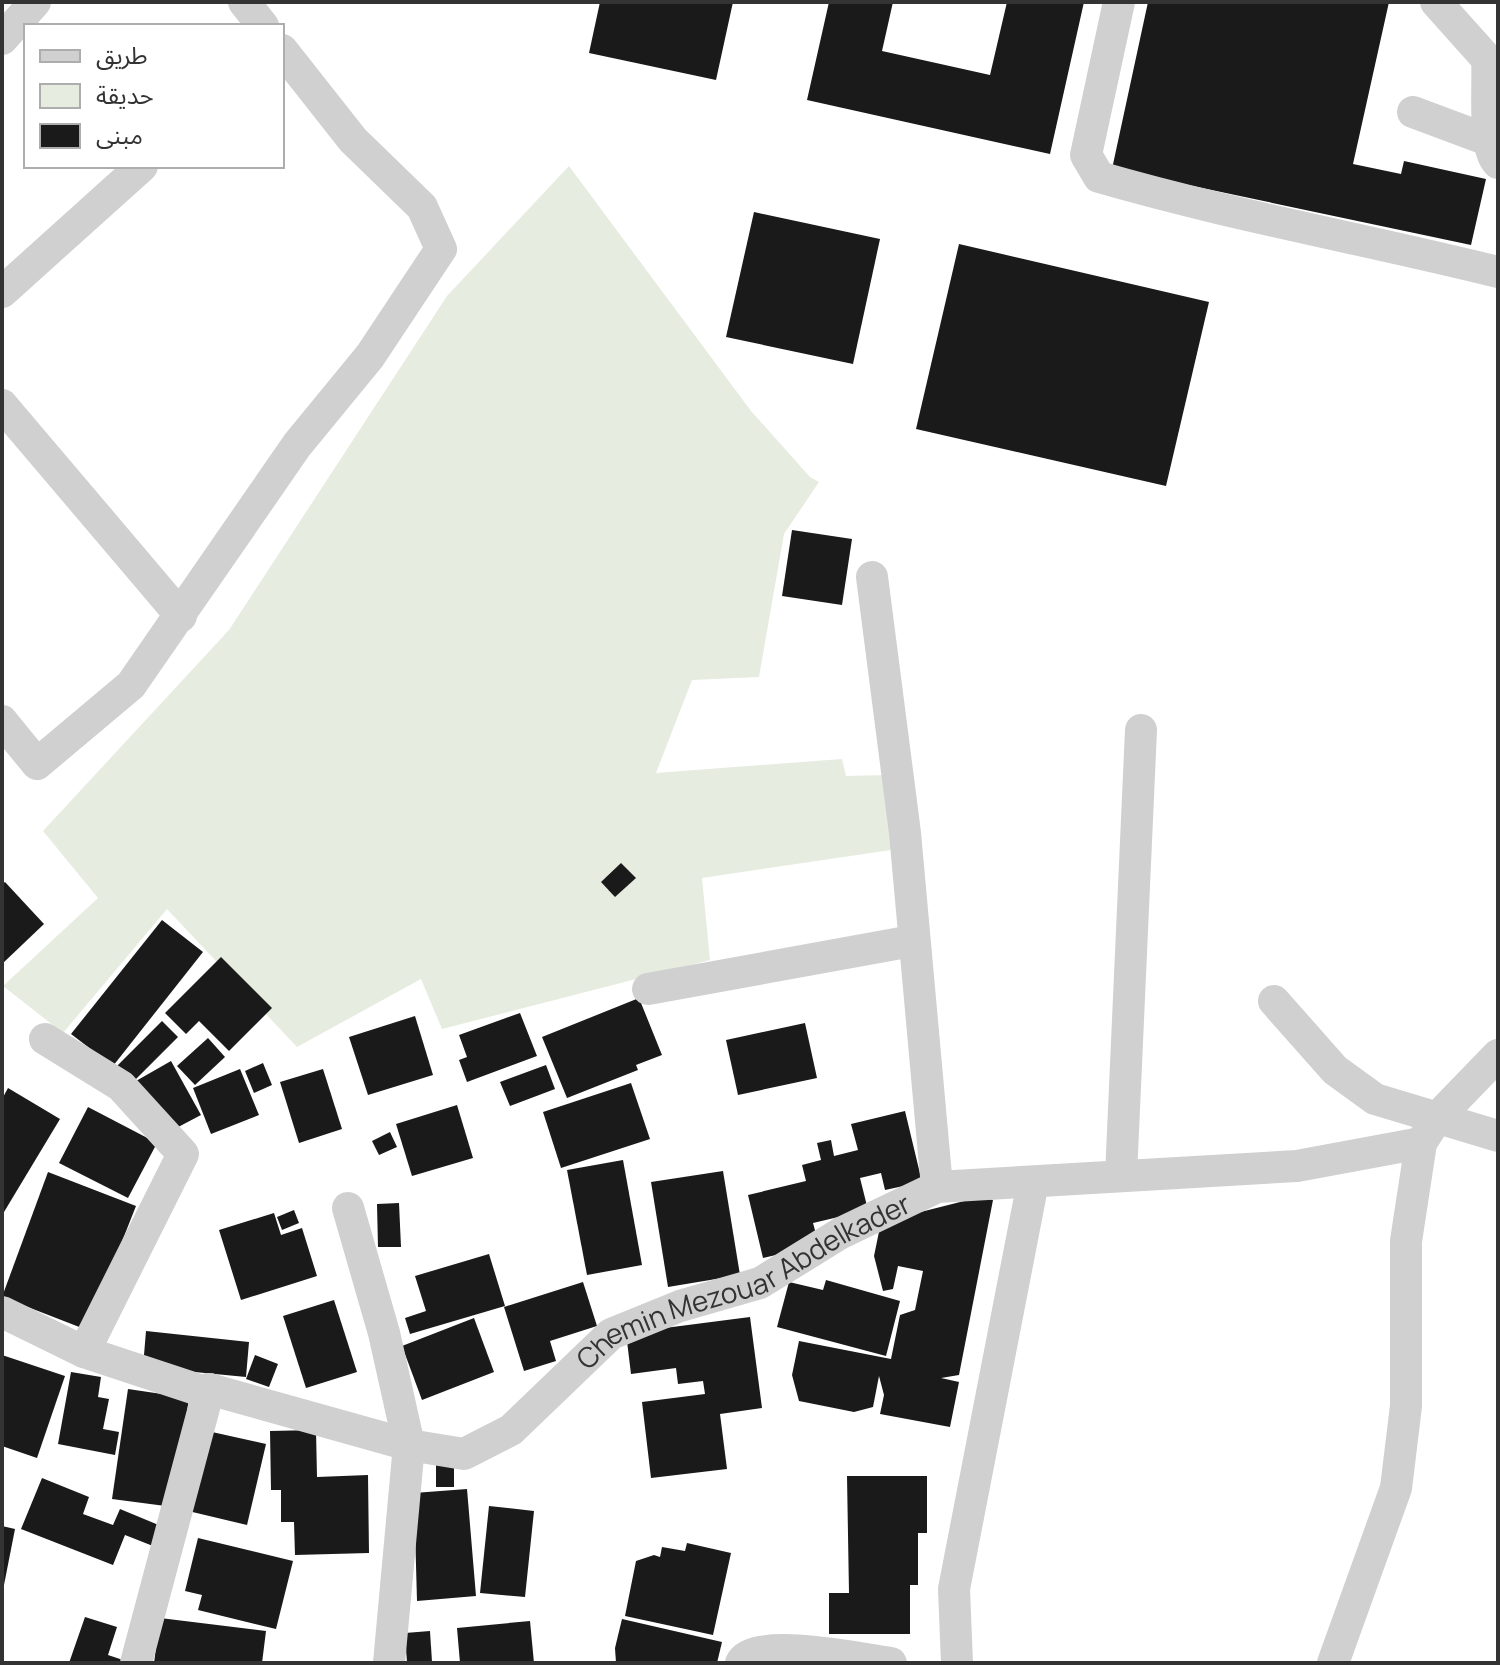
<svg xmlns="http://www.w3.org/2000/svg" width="1500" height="1665" viewBox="0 0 1500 1665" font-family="Manrope,'Noto Sans Arabic',sans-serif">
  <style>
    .green { fill: #e6ecdf }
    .building { fill: #1a1a1a }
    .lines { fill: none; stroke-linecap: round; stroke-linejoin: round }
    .minor { stroke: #d0d0d0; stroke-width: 32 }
    .labels { text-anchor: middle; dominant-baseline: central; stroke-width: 8; stroke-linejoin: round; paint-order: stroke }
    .street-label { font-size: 28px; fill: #333; stroke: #fff }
  </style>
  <rect width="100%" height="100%" fill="#fff"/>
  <polygon class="green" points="569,166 751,411 810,477 819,482 784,534 759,677 692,680 656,773 842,759 846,776 888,775 898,849 702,878 710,960 442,1029 421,979 297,1047 167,909 63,1033 3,986 98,898 43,831 229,630 447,296"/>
  <g class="building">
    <polygon points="600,2 733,2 716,80 589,53"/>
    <polygon points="829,2 893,2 882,51 990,75 1007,2 1084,2 1050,154 807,100"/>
    <polygon points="1148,2 1389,2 1353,164 1401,174 1404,161 1486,179 1471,245 1112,169"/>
    <polygon points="754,212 880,239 853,364 726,337"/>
    <polygon points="959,244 1209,302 1166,486 916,429"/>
    <polygon points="792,530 852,539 842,605 782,596"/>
    <polygon points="621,863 636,878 615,897 601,882"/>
    <polygon points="5,882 44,924 2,964 2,884"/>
    <polygon points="162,920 203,952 113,1066 71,1034"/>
    <polygon points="221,957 272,1008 229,1051 199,1021 186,1034 165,1013"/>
    <polygon points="639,998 662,1055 636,1065 638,1070 567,1098 542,1037"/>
    <polygon points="520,1013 537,1056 467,1082 459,1060 467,1057 459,1035"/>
    <polygon points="415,1016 433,1075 368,1095 349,1037"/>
    <polygon points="162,1021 178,1037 129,1086 113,1070"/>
    <polygon points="805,1023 817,1078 738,1095 726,1040"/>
    <polygon points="208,1038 225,1057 195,1085 177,1066"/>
    <polygon points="171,1061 201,1115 165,1134 136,1081"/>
    <polygon points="263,1063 272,1085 254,1093 245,1071"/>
    <polygon points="546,1065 555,1089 510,1106 500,1082"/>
    <polygon points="240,1069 259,1115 211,1134 193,1088"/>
    <polygon points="323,1069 342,1129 299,1143 280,1082"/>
    <polygon points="631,1083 650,1139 561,1168 543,1112"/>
    <polygon points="8,1088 60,1119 4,1212 2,1099"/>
    <polygon points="457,1105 473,1158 412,1176 396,1124"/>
    <polygon points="88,1107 157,1143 128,1198 59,1163"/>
    <polygon points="905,1111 922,1182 885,1190 881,1173 860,1178 868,1210 813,1223 819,1245 763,1258 748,1195 806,1181 802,1165 821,1160 817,1143 831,1140 834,1156 858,1150 851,1124"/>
    <polygon points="390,1132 397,1147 379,1155 372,1141"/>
    <polygon points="623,1160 642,1265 587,1275 567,1170"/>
    <polygon points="723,1171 740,1275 668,1287 651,1182"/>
    <polygon points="48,1172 136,1206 87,1330 2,1297"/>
    <polygon points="980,1197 993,1200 959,1375 941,1378 959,1382 950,1427 880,1414 884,1395 879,1376 873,1407 854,1412 799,1401 792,1375 799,1341 891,1359 900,1315 915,1310 923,1271 898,1266 893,1289 883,1291 874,1256 881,1222"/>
    <polygon points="399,1203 401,1247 378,1247 377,1204"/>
    <polygon points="294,1210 299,1223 282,1230 277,1217"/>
    <polygon points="274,1213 281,1235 302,1228 317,1276 241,1300 219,1230"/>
    <polygon points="489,1254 505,1306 410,1334 405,1318 426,1311 415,1276"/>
    <polygon points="826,1280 900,1301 886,1356 777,1327 789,1282 823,1290"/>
    <polygon points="583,1282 597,1326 550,1341 556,1361 524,1371 504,1307"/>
    <polygon points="334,1300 357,1372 306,1388 283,1316"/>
    <polygon points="750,1317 762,1408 720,1414 727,1469 651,1478 642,1402 705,1394 703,1381 678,1384 676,1368 631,1374 626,1333"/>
    <polygon points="474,1318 494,1372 422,1400 402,1346"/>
    <polygon points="146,1331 249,1342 246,1377 143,1367"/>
    <polygon points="2,1355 65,1376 37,1458 2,1446"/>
    <polygon points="255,1355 278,1364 269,1387 246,1379"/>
    <polygon points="71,1372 101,1377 98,1397 109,1399 103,1429 119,1432 115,1455 58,1444"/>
    <polygon points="128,1389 189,1398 173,1507 112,1499"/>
    <polygon points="203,1430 266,1444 247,1525 184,1510"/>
    <polygon points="316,1430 317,1477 368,1475 369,1553 295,1555 294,1522 281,1522 281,1490 271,1490 270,1431"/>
    <rect x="436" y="1464" width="18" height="23"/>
    <polygon points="847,1476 927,1476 927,1533 918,1533 918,1585 910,1585 910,1634 829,1634 829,1593 849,1593"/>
    <polygon points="42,1478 89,1497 83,1514 113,1525 120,1509 161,1526 153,1546 125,1535 113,1565 21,1529"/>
    <polygon points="467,1489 476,1596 417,1601 414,1493"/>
    <polygon points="489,1506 534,1511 525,1597 480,1593"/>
    <polygon points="2,1526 15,1529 3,1590 2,1590"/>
    <polygon points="198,1538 293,1561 276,1629 198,1610 202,1595 185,1591"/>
    <polygon points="687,1543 731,1553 713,1635 625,1616 636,1561 654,1555 660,1557 662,1547 685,1551"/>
    <polygon points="85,1617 117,1627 108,1655 132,1663 69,1663"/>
    <polygon points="160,1618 266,1631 262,1663 154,1663"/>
    <polygon points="622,1619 722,1642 717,1663 616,1663 615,1648"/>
    <polygon points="530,1621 534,1663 460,1663 457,1628"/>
    <polygon points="430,1631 432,1662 407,1663 405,1633"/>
  </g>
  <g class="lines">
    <g class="minor">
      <polyline points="244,2 263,26"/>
      <path d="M1119,2l-33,153 13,22c131,38 266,62 399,95"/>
      <path d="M1436,2l51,57c2,23 -5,90 11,104"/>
      <polyline points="2,39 35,2"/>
      <polyline points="1413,112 1488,140"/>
      <polyline points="2,292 142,166"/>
      <polyline points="2,405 181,616"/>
      <polyline points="872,577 905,833 937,1187"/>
      <polyline points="2,721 37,764 131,685 297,445 370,356 441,249 422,207 353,140 282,50"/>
      <polyline points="648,989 912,941"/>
      <polyline points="1274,1001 1335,1070 1375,1099 1498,1136"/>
      <polyline points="45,1039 121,1086 183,1154 84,1352"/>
      <polyline points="1121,1176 1141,730"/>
      <polyline points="348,1208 384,1333 409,1445 389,1663"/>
      <path id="s1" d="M2,1312l82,40 118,39 7,-2 200,56 55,9 47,-24 100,-96 69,-28 80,-23 81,-50 96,-46 360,-21 124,-23 16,-25 61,-63"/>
      <polyline points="136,1663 209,1389"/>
      <path d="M741,1663c13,-27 122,-4 150,0"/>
      <polyline points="957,1663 954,1589 1033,1182"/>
      <polyline points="1333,1663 1396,1488 1406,1406 1406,1241 1421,1143"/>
    </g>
  </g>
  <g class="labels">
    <g class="street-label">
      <text stroke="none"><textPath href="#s1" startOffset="820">Chemin Mezouar Abdelkader</textPath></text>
    </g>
  </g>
  <rect width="1500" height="1665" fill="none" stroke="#333333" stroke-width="8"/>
  <rect x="24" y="24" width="260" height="144" fill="#ffffff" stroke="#adadad" stroke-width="2"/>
  <rect x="40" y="50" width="40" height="12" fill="#d0d0d0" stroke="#adadad" stroke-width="2"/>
  <text x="96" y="64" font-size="24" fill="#333333">طريق</text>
  <rect x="40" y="84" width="40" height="24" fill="#e6ecdf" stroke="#adadad" stroke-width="2"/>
  <text x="96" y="104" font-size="24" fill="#333333">حديقة</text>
  <rect x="40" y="124" width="40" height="24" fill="#1a1a1a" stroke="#adadad" stroke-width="2"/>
  <text x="96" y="144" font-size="24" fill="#333333">مبنى</text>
</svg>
